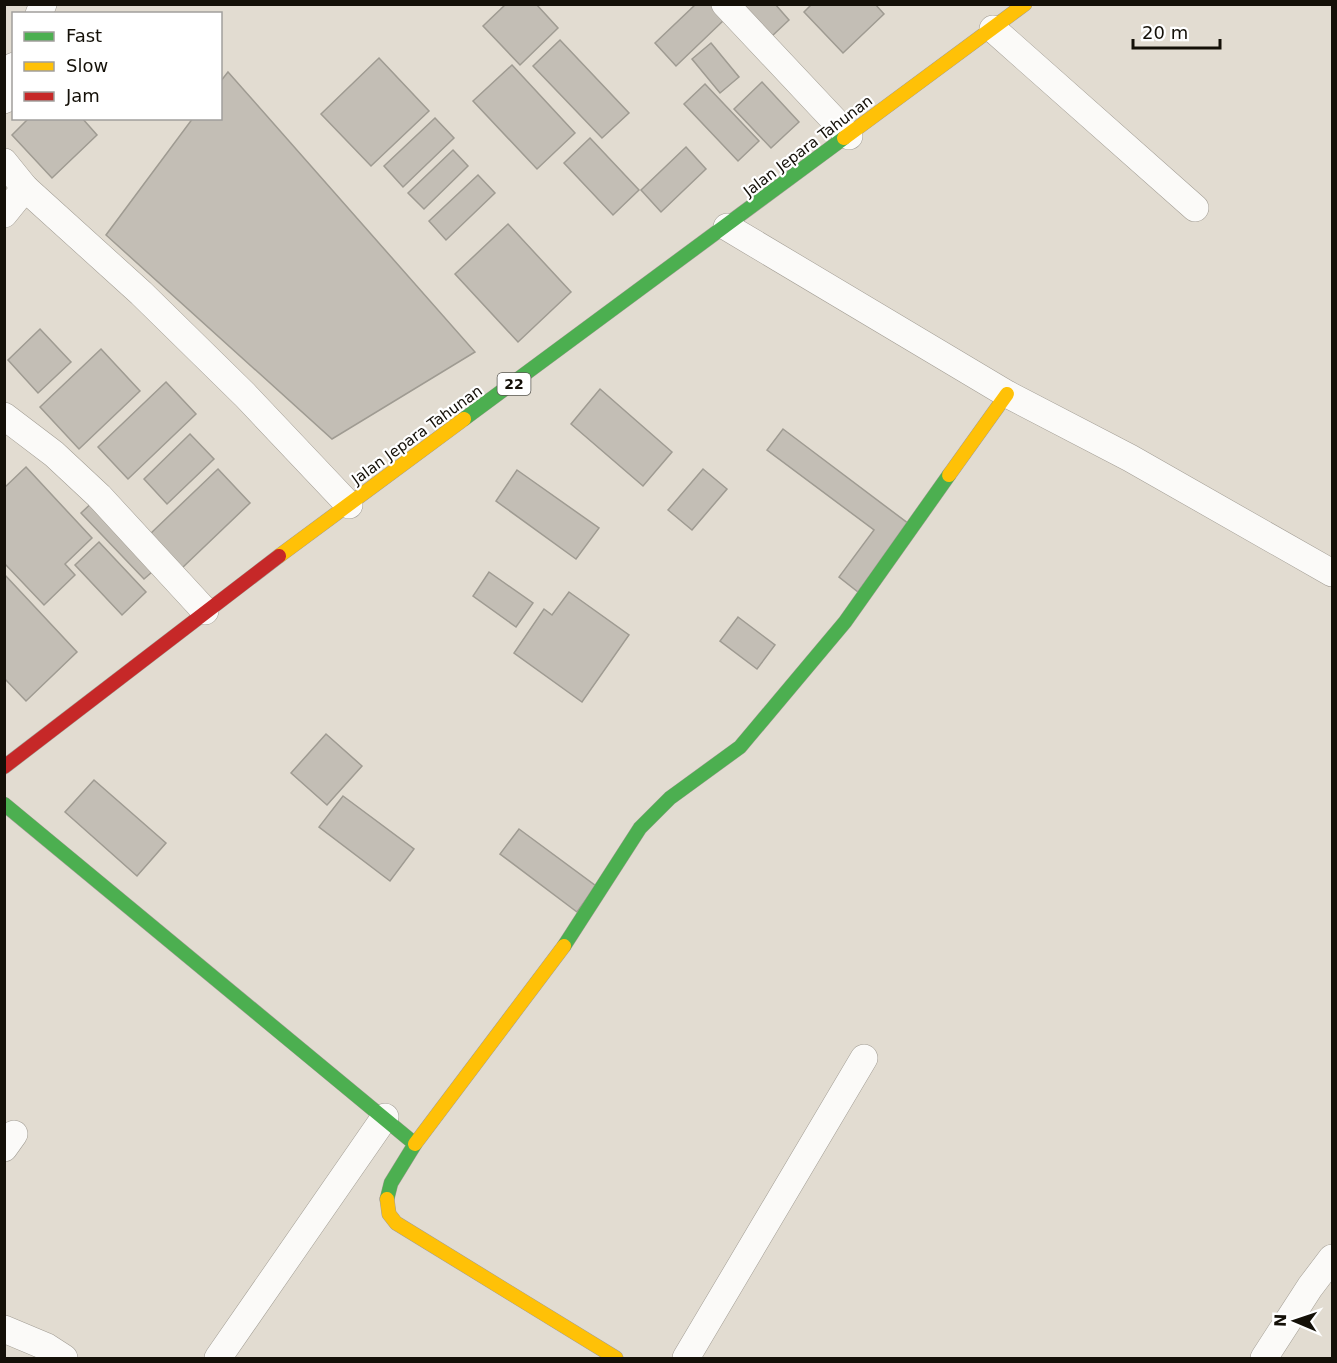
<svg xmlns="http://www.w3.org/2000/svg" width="1337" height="1363" viewBox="0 0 1337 1363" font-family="'DejaVu Sans',sans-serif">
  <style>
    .building { fill: #c3beb5; stroke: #9f9b92; stroke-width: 1.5 }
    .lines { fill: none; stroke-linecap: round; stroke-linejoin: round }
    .street-casing { stroke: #a29d94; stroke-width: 28 }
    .fast-casing { stroke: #a29d94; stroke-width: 15 }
    .slow-casing { stroke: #a29d94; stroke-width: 15 }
    .jam-casing { stroke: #a29d94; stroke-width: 15 }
    .street { stroke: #fbfaf8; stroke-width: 27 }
    .fast { stroke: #4caf50; stroke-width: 14 }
    .slow { stroke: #ffc107; stroke-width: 14 }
    .jam { stroke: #c62828; stroke-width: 14 }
    .labels { text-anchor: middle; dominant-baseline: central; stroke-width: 4.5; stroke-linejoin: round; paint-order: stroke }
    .shield { fill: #fff; stroke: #5a5852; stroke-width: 1.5 }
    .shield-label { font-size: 14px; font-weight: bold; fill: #141008 }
    .street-label { font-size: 15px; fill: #141008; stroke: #fff }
  </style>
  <rect width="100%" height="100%" fill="#e2dcd1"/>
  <g class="building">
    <polygon points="506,4 536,4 558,28 520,65 483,26"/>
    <polygon points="696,4 710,4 724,20 676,66 655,43"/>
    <polygon points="741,4 775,4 789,20 771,37"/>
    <polygon points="812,4 875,4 884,14 843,53 804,12"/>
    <polygon points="560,40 629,113 602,138 533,66"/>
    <polygon points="711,43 739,77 720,93 692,59"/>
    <polygon points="379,58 429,111 371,166 321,114"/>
    <polygon points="512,65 575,133 537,169 473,101"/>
    <polygon points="228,72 475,352 332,439 106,235 193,118 220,118 220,82"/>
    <polygon points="762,82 799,122 771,148 734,109"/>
    <polygon points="705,84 759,141 738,161 684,104"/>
    <polygon points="29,118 82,118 97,135 52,178 12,135"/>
    <polygon points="435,118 454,138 403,187 384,166"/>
    <polygon points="590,138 639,190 613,215 564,163"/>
    <polygon points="686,147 706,169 661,212 641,190"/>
    <polygon points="453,150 468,166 424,209 408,193"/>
    <polygon points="478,175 495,193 446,240 429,221"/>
    <polygon points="508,224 571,292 518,342 455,274"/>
    <polygon points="40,329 71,362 38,393 8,360"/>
    <polygon points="101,349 140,391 79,449 40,407"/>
    <polygon points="166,382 196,414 128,479 98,447"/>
    <polygon points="600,389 672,452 643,486 571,424"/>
    <polygon points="783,429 909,524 858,592 839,577 874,530 767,450"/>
    <polygon points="190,434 214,459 167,504 144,479"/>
    <polygon points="26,467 92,538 65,564 75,575 44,605 4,563 4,488"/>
    <polygon points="218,469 250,503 181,569 149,535"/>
    <polygon points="703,469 727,489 692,530 668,510"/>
    <polygon points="517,470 599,528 576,559 496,501"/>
    <polygon points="97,498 160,565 144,579 81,513"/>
    <polygon points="99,542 146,592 122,615 75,565"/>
    <polygon points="489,572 533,603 516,627 473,596"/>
    <polygon points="4,574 77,652 26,701 4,678"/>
    <polygon points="569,592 629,635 582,702 514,653 544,609 552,615"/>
    <polygon points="738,617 775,645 757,669 720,641"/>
    <polygon points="326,734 362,766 327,805 291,773"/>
    <polygon points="94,780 166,843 137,876 65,812"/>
    <polygon points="343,796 414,849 390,881 319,827"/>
    <polygon points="519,829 596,886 577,912 500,854"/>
  </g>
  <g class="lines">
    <defs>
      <g id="street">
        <polyline points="725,4 849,136"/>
        <polyline points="39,14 43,4"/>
        <polyline points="993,29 1195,208"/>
        <polyline points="4,100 14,66"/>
        <polyline points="4,162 25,188 141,293 245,395 349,505"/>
        <polyline points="4,214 25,188"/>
        <polyline points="727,227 1007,394 1130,458 1332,573"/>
        <polyline points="4,416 54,454 99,496 205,611"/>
        <polyline points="4,1148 14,1134"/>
        <polyline points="4,1329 47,1347 64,1358"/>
        <polyline points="218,1358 385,1117"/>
        <polyline points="686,1358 864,1058"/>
        <polyline points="1264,1358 1310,1287 1332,1258"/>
      </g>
      <g id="fast">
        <polyline points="464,419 844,138"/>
        <polyline points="4,804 415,1144 391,1183 387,1199"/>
        <polyline points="564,946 640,828 670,798 740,747 845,622 949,475"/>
      </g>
      <g id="slow">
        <polyline points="844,138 1025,4"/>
        <polyline points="949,475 1007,394"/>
        <polyline points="279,556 464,419"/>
        <polyline points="415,1144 564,946"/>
        <polyline points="387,1199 389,1214 396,1223 616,1358"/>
      </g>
      <polyline id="jam" points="4,767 279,556"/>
    </defs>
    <use href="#street" class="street-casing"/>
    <use href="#fast" class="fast-casing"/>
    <use href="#slow" class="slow-casing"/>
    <use href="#jam" class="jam-casing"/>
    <use href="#street" class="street"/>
    <use href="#fast" class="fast"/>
    <use href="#slow" class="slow"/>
    <use href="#jam" class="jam"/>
  </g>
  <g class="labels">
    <rect class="shield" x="497.5" y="373" width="33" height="22" rx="4.5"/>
    <g class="shield-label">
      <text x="514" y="384">22</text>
    </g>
    <g class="street-label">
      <text transform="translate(808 146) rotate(-37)">Jalan Jepara Tahunan</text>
      <text transform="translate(417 435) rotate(-36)">Jalan Jepara Tahunan</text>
    </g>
  </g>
  <rect width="1337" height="1363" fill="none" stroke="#141008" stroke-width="12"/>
  <rect x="12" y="12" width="210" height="108" fill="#ffffff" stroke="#a19f9c" stroke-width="1.5"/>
  <rect x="24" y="32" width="30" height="9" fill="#4caf50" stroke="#a19f9c" stroke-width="1.5"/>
  <text x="66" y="42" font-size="18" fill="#141008">Fast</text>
  <rect x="24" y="62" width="30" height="9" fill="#ffc107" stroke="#a19f9c" stroke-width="1.5"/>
  <text x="66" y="72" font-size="18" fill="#141008">Slow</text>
  <rect x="24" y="92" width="30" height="9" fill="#c62828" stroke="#a19f9c" stroke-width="1.5"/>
  <text x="66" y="102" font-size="18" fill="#141008">Jam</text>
  <g transform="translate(1295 1321) rotate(272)" stroke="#ffffff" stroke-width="4.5" paint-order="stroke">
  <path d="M0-4.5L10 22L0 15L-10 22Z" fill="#141008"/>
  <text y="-9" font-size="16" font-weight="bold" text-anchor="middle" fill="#141008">N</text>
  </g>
  <path d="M1133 39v9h87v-9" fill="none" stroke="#141008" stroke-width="3"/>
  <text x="1142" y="39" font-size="18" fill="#141008" stroke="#ffffff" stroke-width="4.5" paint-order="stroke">20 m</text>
</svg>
